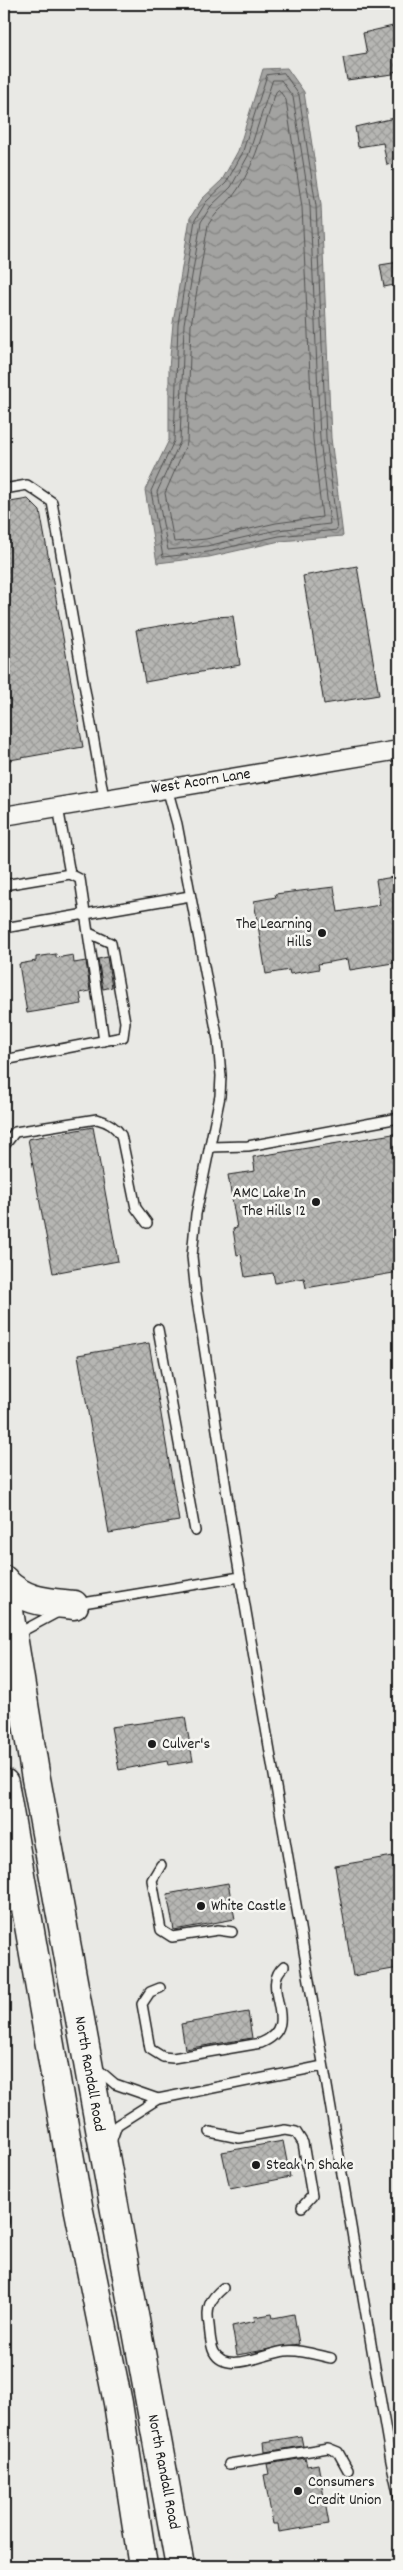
<svg xmlns="http://www.w3.org/2000/svg" width="403" height="2570" viewBox="0 0 403 2570" font-family="Dekko,sans-serif">
  <style>
    .water { fill: url(#water-waves); stroke: #6d6d6c }
    .lines { fill: none; stroke-linecap: round; stroke-linejoin: round }
    .shore { stroke: #525251; stroke-width: 1 }
    .building { fill: url(#building-cross-hatch); stroke: #1c1c1c }
    .service-casing { stroke: #1c1c1c; stroke-width: 12 }
    .minor-casing { stroke: #1c1c1c; stroke-width: 21 }
    .primary-casing { stroke: #1c1c1c; stroke-width: 31 }
    .service { stroke: #f6f6f2; stroke-width: 9 }
    .minor { stroke: #f6f6f2; stroke-width: 18 }
    .primary { stroke: #f6f6f2; stroke-width: 28 }
    .poi-dot { fill: #1c1c1c; stroke: #f6f6f2; stroke-width: 2 }
    .labels { text-anchor: middle; dominant-baseline: central; stroke-width: 5; stroke-linejoin: round; paint-order: stroke }
    .street-label { font-size: 16px; fill: #1c1c1c; stroke: #f6f6f2 }
    .poi-label { font-size: 16px; fill: #1c1c1c; stroke: #f6f6f2; text-anchor: start }
  </style>
  <defs>
    <pattern id="water-waves" width="16" height="10" patternUnits="userSpaceOnUse" patternTransform="scale(1.25)"><rect width="16" height="10" fill="#a3a3a1"/><path d="M0 5q4-4 8 0t8 0" fill="none" stroke="#848482"/></pattern>
    <pattern id="building-cross-hatch" width="8" height="8" patternUnits="userSpaceOnUse" patternTransform="scale(1.25)"><rect width="8" height="8" fill="#b6b6b3"/><path d="M0 0l8 8M0 8l8-8" fill="none" stroke="#9c9c99"/></pattern>
  </defs>
  <rect width="100%" height="100%" fill="#e9e9e5"/>
  <filter id="ink" filterUnits="userSpaceOnUse"><feTurbulence type="fractalNoise" baseFrequency=".02" numOctaves="2"/><feDisplacementMap in="SourceGraphic" scale="10" xChannelSelector="R" yChannelSelector="G"/><feConvolveMatrix kernelMatrix="1 2 1 2 8 2 1 2 1" color-interpolation-filters="sRGB"/></filter>
  <g filter="url(#ink)">
    <polygon class="water" points="287,68 304,92 321,205 331,438 343,536 280,541 209,557 157,563 145,490 169,440 169,368 173,323 190,218 202,199 222,180 238,151 263,69"/>
    <g class="lines">
      <g class="shore">
        <polygon points="284,73 299,95 316,206 326,438 337,530 279,536 208,552 163,557 151,491 174,441 178,324 195,220 206,202 226,183 242,154 267,75"/>
        <polygon points="273,80 281,80 293,97 310,206 320,439 330,524 277,530 207,546 168,550 157,492 180,442 184,324 201,222 211,206 231,187 248,156"/>
        <path d="M279,90l7,10 16,107 11,232 9,78 -46,6 -70,16 -32,3 -9,-49 22,-50 4,-118 17,-100c9,-15 21,-22 30,-36 20,-30 26,-64 38,-97z"/>
      </g>
    </g>
    <g class="building">
      <polygon points="393,26 393,28 399,27 399,71 392,72 393,74 347,80 343,58 367,54 363,33"/>
      <polygon points="399,117 399,163 387,165 383,143 358,147 355,127"/>
      <polygon points="399,262 399,284 384,287 380,265"/>
      <polygon points="28,499 40,511 83,747 10,760 4,725 4,503"/>
      <polygon points="357,566 379,695 324,704 303,576"/>
      <polygon points="233,616 240,665 145,682 136,630 213,617"/>
      <polygon points="399,876 399,962 350,970 348,959 318,964 319,969 290,974 289,970 266,974 254,901 276,897 275,894 334,887 338,912 380,905 376,880"/>
      <polygon points="56,954 56,958 73,955 74,963 86,961 90,991 80,993 82,1004 27,1013 19,964 36,961 36,957"/>
      <polygon points="107,957 112,987 103,989 98,959"/>
      <polygon points="93,1127 118,1261 53,1273 28,1139"/>
      <polygon points="399,1133 399,1272 306,1288 304,1278 275,1283 273,1273 245,1277 241,1254 237,1255 233,1229 237,1228 228,1175 255,1171 253,1157"/>
      <polygon points="149,1343 179,1521 109,1533 78,1355"/>
      <polygon points="185,1717 193,1761 168,1765 167,1761 119,1770 111,1727"/>
      <polygon points="399,1855 399,1968 353,1976 335,1866"/>
      <polygon points="228,1883 235,1919 174,1930 167,1894"/>
      <polygon points="248,2012 252,2038 185,2049 181,2024"/>
      <polygon points="283,2141 290,2177 230,2189 222,2152"/>
      <polygon points="272,2314 273,2318 294,2314 299,2344 237,2355 232,2326 255,2321 254,2317"/>
      <polygon points="301,2436 303,2446 265,2452 264,2442"/>
      <polygon points="305,2458 307,2466 318,2464 329,2524 279,2532 278,2524 273,2524 264,2475 269,2474 267,2464"/>
    </g>
    <g class="lines">
      <defs>
        <g id="service">
          <polyline points="4,489 27,485 52,502 104,798"/>
          <polyline points="167,788 177,824 218,1040 221,1076 220,1096 196,1214 192,1256 196,1294 235,1547 391,2461 399,2497"/>
          <polyline points="70,874 80,879 104,1041"/>
          <polyline points="4,885 70,874 58,807"/>
          <polyline points="4,928 190,896"/>
          <polyline points="4,1060 123,1037 125,1022 111,943 89,933"/>
          <path d="M4,1146l11,-14 82,-13c11,3 18,7 24,16l15,73 11,15"/>
          <polyline points="210,1147 248,1146 399,1118"/>
          <polyline points="158,1329 195,1531"/>
          <polyline points="77,1604 240,1577"/>
          <polyline points="17,1634 58,1612"/>
          <polyline points="161,1865 152,1880 161,1930 172,1937 218,1930 232,1932"/>
          <polyline points="4,1908 23,1905"/>
          <path d="M160,1988l-10,4 -8,12 8,45 13,8 10,1 88,-15c43,-18 -3,-55 23,-77"/>
          <polyline points="94,2066 115,2084 158,2099"/>
          <polyline points="210,2132 239,2138 285,2130 296,2132 303,2143 312,2196 302,2207"/>
          <polyline points="111,2142 117,2125 158,2099 323,2066"/>
          <polyline points="4,2219 4,2222"/>
          <path d="M223,2288c-14,12 -17,20 -14,37 1,8 1,19 5,27 12,23 52,1 71,-1 15,-2 32,4 46,7"/>
          <polyline points="229,2464 328,2448 338,2452 348,2470"/>
        </g>
        <polyline id="minor" points="4,816 399,750"/>
        <g id="primary">
          <polyline points="4,1580 35,1773 180,2566"/>
          <path d="M4,1581c21,21 42,21 70,24"/>
          <polyline points="4,1783 79,2211 118,2403 143,2566"/>
        </g>
      </defs>
      <use href="#service" class="service-casing"/>
      <use href="#minor" class="minor-casing"/>
      <use href="#primary" class="primary-casing"/>
      <use href="#service" class="service"/>
      <use href="#minor" class="minor"/>
      <use href="#primary" class="primary"/>
    </g>
  </g>
  <g class="poi-dot">
    <circle cx="322" cy="933" r="5"/>
    <circle cx="316" cy="1202" r="5"/>
    <circle cx="152" cy="1744" r="5"/>
    <circle cx="201" cy="1906" r="5"/>
    <circle cx="256" cy="2165" r="5"/>
    <circle cx="298" cy="2491" r="5"/>
  </g>
  <g class="labels">
    <g class="street-label">
      <text transform="translate(201 782) rotate(-9)">West Acorn Lane</text>
      <text transform="translate(89 2074) rotate(80)">North Randall Road</text>
      <text transform="translate(163 2472) rotate(79)">North Randall Road</text>
    </g>
    <g class="poi-label">
      <text x="312" y="924" text-anchor="end">The Learning<tspan x="312" dy="18">Hills</tspan></text>
      <text x="306" y="1193" text-anchor="end">AMC Lake In<tspan x="306" dy="18">The Hills 12</tspan></text>
      <text x="162" y="1744">Culver's</text>
      <text x="211" y="1906">White Castle</text>
      <text x="266" y="2165">Steak 'n Shake</text>
      <text x="308" y="2482">Consumers<tspan x="308" dy="18">Credit Union</tspan></text>
    </g>
  </g>
  <rect width="403" height="2570" fill="none" stroke="#f6f6f2" stroke-width="20"/>
  <rect x="10" y="10" width="383" height="2550" fill="none" stroke="#1c1c1c" stroke-width="2" filter="url(#ink)"/>
</svg>
